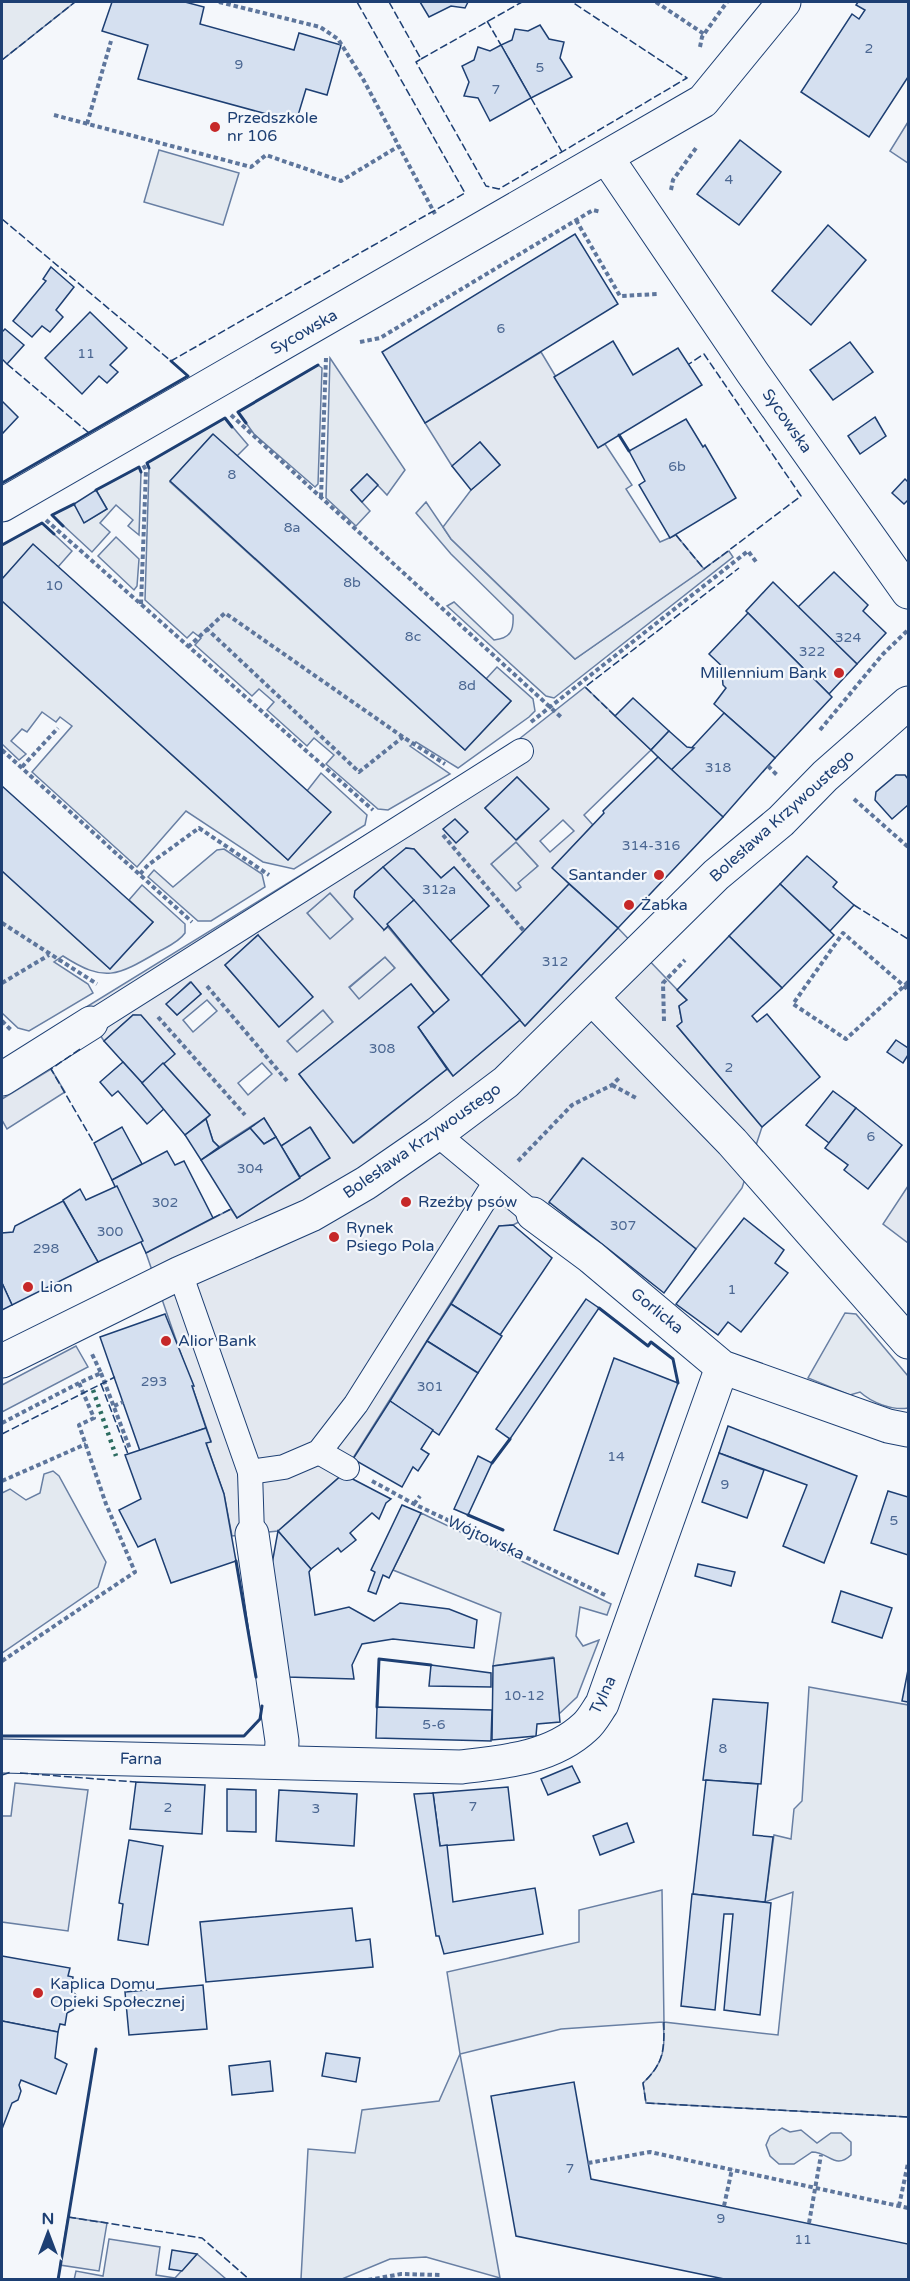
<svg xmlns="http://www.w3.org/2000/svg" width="910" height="2281" viewBox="0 0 910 2281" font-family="'Varela Round',sans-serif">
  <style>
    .green { fill: #e3e9f0; stroke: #687fa3; stroke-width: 1.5 }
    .parking { fill: #e3e8f0; stroke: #687fa3; stroke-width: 1.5; fill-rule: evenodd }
    .building { fill: #d5e0f0; stroke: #1d3f73; stroke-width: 1.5 }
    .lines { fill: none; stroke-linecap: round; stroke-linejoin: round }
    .pedestrian-casing { stroke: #1d3f73; stroke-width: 26 }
    .minor-casing { stroke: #1d3f73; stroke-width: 35 }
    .path { stroke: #5e769c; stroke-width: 4; stroke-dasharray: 4.5 3; stroke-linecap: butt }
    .pedestrian { stroke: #f4f7fb; stroke-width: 24 }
    .minor { stroke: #f4f7fb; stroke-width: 33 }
    .hedge { stroke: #2c6c60; stroke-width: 4.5; stroke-dasharray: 3 4.5; stroke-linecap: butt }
    .fence { stroke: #1d3f73; stroke-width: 1.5; stroke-dasharray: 8 3; stroke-linecap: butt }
    .wall { stroke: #1d3f73; stroke-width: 3 }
    .poi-dot { fill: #c62828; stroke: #f4f7fb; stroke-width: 2 }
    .labels { text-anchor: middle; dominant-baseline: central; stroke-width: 4.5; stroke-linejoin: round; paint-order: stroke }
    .number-label { font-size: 14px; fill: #4b6792 }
    .poi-label { font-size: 16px; fill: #1d3f73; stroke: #f4f7fb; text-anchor: start }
    .street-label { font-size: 16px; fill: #1d3f73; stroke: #f4f7fb }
  </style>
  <rect width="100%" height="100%" fill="#f4f7fb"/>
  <g class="green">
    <polygon points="2,2 75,2 2,60"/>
    <polygon points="159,150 239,173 223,225 144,202"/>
    <polygon points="330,358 405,470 387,495 367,474 351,490 370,511 356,526 326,498"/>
    <polygon points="318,365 322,368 318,484 315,487 254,434 238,412"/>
    <polygon points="225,418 248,445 237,456 212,435 170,482 465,750 511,701 486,679 497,667 533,699 535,711 529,717 458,768 416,742 410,746 450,774 388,810 378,809 326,764 334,755 314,738 307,746 267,710 274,702 259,689 252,696 195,645 201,638 193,632 187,638 145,600 149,468 147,463"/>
    <polygon points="139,467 141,472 139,535 128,526 133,520 116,505 100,523 110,532 92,552 52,515 74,504 85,522 107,509 96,490"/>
    <path d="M426,502l25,37 124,120 154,-108 4,6 -179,141 -8,-2 -99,-90 7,-4 40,38c17,-2 20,-10 19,-25l-62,-61 -35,-41z"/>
    <polygon points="42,523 72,551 58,567 33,545 2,579 2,545"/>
    <polygon points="116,537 139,559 137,586 134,590 98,556"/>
    <polygon points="2,601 288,860 330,812 307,791 321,773 367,815 365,825 294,869 263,862 186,811 137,867 32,772 72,726 60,717 56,722 42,712 27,732 22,729 11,741 26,754 19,760 2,744"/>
    <polygon points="516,842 538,866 519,883 521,887 516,891 491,864"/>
    <polygon points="224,849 262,874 265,887 211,921 198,921 148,877 154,870 173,887 217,850"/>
    <path d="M2,871l108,98 43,-47 -24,-22 13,-15 43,39v9c-6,9 -18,14 -27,19 -41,24 -53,31 -95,4l-9,6 34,22 5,9 -64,38 -11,-3 -16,-15z"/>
    <polygon points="330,893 353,919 330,940 307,913"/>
    <polygon points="385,957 395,968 359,1000 349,988"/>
    <polygon points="323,1010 333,1022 297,1053 287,1041"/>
    <path d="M845,1313l11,1 52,62v32c-16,3 -37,-6 -48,-16l-10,3 -42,-17z"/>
    <polygon points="53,1471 59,1476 106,1562 98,1587 2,1653 2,1493 10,1489 26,1500 40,1493 44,1474"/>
    <polygon points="421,1513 611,1604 607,1615 580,1607 576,1636 583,1646 599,1640 577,1697 559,1714 553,1657 493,1666 501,1613 393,1570"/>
    <path d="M809,1687l99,18v412l-262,-14 -3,-20c20,-19 23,-33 20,-61l-102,7 -101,25 40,224 -74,-21 -36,2 -48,20h-41l7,-130 47,4 7,-43 77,-9 21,-47 -13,-82 132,-30v-32l83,-20 2,132 114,13 15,-143 -28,10 9,-67 17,4 3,-30 8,-8z"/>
    <path d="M782,2128l8,4 11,-2 16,13 14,-10h10l10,9v13c-16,15 -22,-3 -39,-3l-18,12h-15l-9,-8 -4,-11 4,-9z"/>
    <polygon points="68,2217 107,2223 99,2271 60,2265"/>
  </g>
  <g class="parking">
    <polygon points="908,122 908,163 890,151"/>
    <polygon points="541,352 598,447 605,444 632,485 626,489 660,542 676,535 704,569 575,659 451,539 443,527 471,490 500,465 480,442 452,466 425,423"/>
    <path d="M585,687l66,63 -67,65 9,10 -40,43 16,16 -88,92 -31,-35 39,-35 -35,-39 -13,11 -27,-29 -8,-1 -22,82 4,-3 61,73 -15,13 -23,-29 -112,90 55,69 93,-74 6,7 67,-56 5,6 93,-98 69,72 -8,6 3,16 -5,4 85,101 -20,61 -46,61 -114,-91 -36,50 -33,17 -14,1 -156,248 -65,57 -46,5 -8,-42 -18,-51 5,-2 -65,-188 85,-44 6,9 92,-61 -18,-29 -30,18 -17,-28 -45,29 -6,-6 -7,-22 4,-4 -47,-52 -22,-47 -8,-1 -29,26 -21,-32 426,-262zM517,777l31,32 -31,31 -32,-32zM563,820l11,11 -24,21 -10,-11zM516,842l22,24 -20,17 3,4 -5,4 -25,-27zM330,893l23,26 -23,20 -23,-26zM258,935l21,92 -54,-62zM385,957l10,11 -36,31 -10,-12zM190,982l11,12 -24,21 -10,-11zM207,1000l10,11 -24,21 -10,-12zM323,1010l10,12 -36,30 -10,-11zM262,1063l10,11 -24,21 -10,-12z"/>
    <polygon points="51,1069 65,1092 7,1129 2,1120 2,1099"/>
    <polygon points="908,1186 908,1243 883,1224"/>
    <polygon points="76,1346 88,1367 2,1412 2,1385"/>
    <polygon points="15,1783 88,1790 68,1931 2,1922 2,1816 11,1816"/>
    <polygon points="109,2239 160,2247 156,2275 175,2278 197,2254 226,2279 74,2280 76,2271 103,2276"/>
  </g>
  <g class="building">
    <polygon points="112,2 185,2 204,7 200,24 294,50 299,33 341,45 327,95 306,89 296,122 138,79 148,45 102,31"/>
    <polygon points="420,2 468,2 465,8 451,6 429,17"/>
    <polygon points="858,2 908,2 908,77 869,137 801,92 852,14 859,19 865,10 856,5"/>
    <polygon points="540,25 549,39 564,42 560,58 572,77 531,98 501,45 512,40 515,29 528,31"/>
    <polygon points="501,45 531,98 490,121 478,98 464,96 469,82 462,66 474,60 478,47 490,51"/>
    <polygon points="740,140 781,172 739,225 697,194"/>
    <polygon points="828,225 866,260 811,325 772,291"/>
    <polygon points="575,234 618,304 425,423 382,352"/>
    <polygon points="51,267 74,287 56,310 63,317 50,332 42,326 32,337 13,321 46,281 43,279"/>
    <polygon points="90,312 127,348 110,365 118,372 107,383 99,376 82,394 45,358"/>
    <polygon points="5,329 24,345 7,364 2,359 2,332"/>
    <polygon points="613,341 633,375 678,348 702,385 598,448 554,377"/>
    <polygon points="850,342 873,372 833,400 810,370"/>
    <polygon points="2,401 18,417 2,434"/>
    <polygon points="875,417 886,436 860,454 848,436"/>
    <polygon points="686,419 703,447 705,445 736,498 670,538 639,485 645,481 629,451"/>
    <polygon points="213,434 511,701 465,750 170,481"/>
    <polygon points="480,442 500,465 471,490 452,466"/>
    <polygon points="367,474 378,485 362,502 351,490"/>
    <polygon points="905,479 908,482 908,500 904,504 892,493"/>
    <polygon points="96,490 107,509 84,523 74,504"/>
    <polygon points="33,544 331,812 288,860 2,601 2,579"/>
    <polygon points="834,572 868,605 863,611 886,633 857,664 798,607"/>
    <polygon points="773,582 857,664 829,694 746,611"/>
    <polygon points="748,613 832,697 775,758 714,704 726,688 723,685 722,673 726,670 709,654"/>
    <polygon points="633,698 669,731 651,750 615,716"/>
    <polygon points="724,713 775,758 723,817 671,770"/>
    <polygon points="669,731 687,747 694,748 671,770 651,750"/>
    <polygon points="658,757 723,817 618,928 552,868 604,813 603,811"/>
    <polygon points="896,775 905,775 908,779 908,805 892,819 875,800 876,792"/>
    <polygon points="517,777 549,809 516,840 485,808"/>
    <polygon points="2,786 153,922 110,969 2,871"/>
    <polygon points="455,819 468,832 456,843 443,829"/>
    <polygon points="406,848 414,849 441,878 454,867 489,906 450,941 383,867"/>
    <polygon points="807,856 837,882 833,887 854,905 830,931 780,884"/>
    <polygon points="383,867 414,900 384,930 354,897 355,891"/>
    <polygon points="569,884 618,928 525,1026 481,976"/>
    <polygon points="780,884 834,935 782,988 729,936"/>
    <polygon points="414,900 520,1020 453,1076 418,1027 449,1000 387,924"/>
    <polygon points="258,935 313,997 279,1027 225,965"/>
    <polygon points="729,936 782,988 752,1016 757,1022 767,1014 820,1077 762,1127 677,1026 682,1022 679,1006 687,1000 677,990"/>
    <polygon points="191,982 201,994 177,1015 166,1004"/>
    <polygon points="411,984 434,1013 418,1027 447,1069 353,1143 299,1074"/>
    <polygon points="133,1015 141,1015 175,1054 142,1083 104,1041"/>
    <polygon points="896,1040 908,1048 908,1055 903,1063 887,1052"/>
    <polygon points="123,1062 165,1108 147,1124 118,1091 112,1096 100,1082"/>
    <polygon points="163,1063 210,1115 185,1135 142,1083"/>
    <polygon points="833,1091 856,1108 829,1143 806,1125"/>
    <polygon points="856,1108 902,1145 868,1189 844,1170 848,1165 825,1148"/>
    <polygon points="264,1118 276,1137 264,1144 250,1128"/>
    <polygon points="206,1119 213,1141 219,1147 201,1160 185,1135"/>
    <polygon points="122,1127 142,1164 112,1180 94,1143"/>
    <polygon points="310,1127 330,1158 300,1177 281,1146"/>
    <polygon points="250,1128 264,1144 276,1137 300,1178 237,1218 201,1160"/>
    <polygon points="167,1151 175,1165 184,1161 213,1218 146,1253 112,1180"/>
    <polygon points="583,1158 696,1249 664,1293 549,1202"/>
    <polygon points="117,1186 143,1241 98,1262 63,1200 80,1189 86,1200"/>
    <polygon points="63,1201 98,1262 12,1305 2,1283 2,1233 13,1232 15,1226"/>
    <polygon points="744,1218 784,1250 775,1263 788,1273 741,1332 728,1322 718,1335 676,1304"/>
    <polygon points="513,1225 552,1258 500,1335 451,1304 499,1226"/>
    <polygon points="2,1283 12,1305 2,1310"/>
    <polygon points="586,1299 599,1308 510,1439 496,1429"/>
    <polygon points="451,1304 502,1336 478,1373 427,1341"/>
    <polygon points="165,1314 194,1386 192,1386 206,1428 140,1451 100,1337"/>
    <polygon points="427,1341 478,1373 439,1435 390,1401"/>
    <polygon points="614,1358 678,1383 618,1554 554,1530"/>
    <polygon points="390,1401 433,1430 421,1449 429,1454 418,1471 413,1467 402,1487 353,1459"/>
    <polygon points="728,1426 857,1476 824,1563 783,1546 807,1485 719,1453"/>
    <polygon points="206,1428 211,1442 206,1443 224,1494 236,1561 171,1583 155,1539 138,1547 119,1510 141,1499 125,1455"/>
    <polygon points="719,1453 764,1470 747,1518 702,1502"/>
    <polygon points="478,1456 492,1463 468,1515 454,1509"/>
    <polygon points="343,1474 391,1499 386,1503 379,1519 372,1513 350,1533 356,1540 341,1552 338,1548 311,1569 278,1531"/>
    <polygon points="888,1491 908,1497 908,1555 871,1543"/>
    <polygon points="402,1505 421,1513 389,1578 383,1575 376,1594 368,1591 375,1572 371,1570"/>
    <polygon points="278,1531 311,1569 309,1572 315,1615 349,1607 374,1621 400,1603 449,1609 477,1620 474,1648 393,1639 362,1644 352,1665 354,1679 287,1677 272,1564"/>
    <polygon points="698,1564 735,1572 731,1586 695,1576"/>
    <polygon points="841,1591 892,1608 882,1638 832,1622"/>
    <polygon points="554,1658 560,1722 537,1724 536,1736 492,1740 493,1666"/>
    <polygon points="431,1665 491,1673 491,1687 429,1686"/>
    <polygon points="908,1670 908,1702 902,1701"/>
    <polygon points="713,1699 768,1703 761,1784 703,1780"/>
    <polygon points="377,1707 492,1710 491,1741 376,1738"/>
    <polygon points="572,1766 580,1782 548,1795 541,1779"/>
    <polygon points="706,1780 758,1784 753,1835 773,1837 765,1902 693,1894"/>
    <polygon points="136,1782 205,1785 202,1834 130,1829"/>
    <polygon points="508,1787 514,1840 440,1846 433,1793"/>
    <polygon points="227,1789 256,1790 256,1832 227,1831"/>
    <polygon points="279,1790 357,1794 354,1846 276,1841"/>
    <polygon points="433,1793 440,1846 447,1845 453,1902 535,1888 543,1934 444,1954 439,1936 436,1936 414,1794"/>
    <polygon points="627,1823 634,1842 600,1855 593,1836"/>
    <polygon points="129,1840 163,1846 148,1945 118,1940 123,1904 119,1903"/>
    <polygon points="692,1894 771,1903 760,2015 724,2010 733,1914 724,1914 715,2010 681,2006"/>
    <polygon points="352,1908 356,1941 370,1939 373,1967 206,1982 200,1922"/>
    <polygon points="2,1956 70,1968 68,1976 73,1977 71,1990 76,1995 78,2002 73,2010 67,2013 65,2025 60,2024 58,2032 2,2021"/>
    <polygon points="203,1985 207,2029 129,2035 125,1992"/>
    <polygon points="2,2021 58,2032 55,2058 67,2064 56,2094 21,2080 19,2085 21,2091 18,2100 12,2103 2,2129"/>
    <polygon points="326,2053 360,2058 356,2082 322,2076"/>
    <polygon points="270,2061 273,2091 232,2095 229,2066"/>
    <polygon points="574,2082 591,2179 908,2244 908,2280 729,2280 516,2236 491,2096"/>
    <polygon points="172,2250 197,2254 182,2271 169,2269"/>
  </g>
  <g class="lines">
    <defs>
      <g id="pedestrian">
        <polyline points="91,1023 521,751"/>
        <polyline points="437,1134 533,1214"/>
        <polyline points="180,1273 250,1472 252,1534"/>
        <polyline points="319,1452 347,1468"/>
        <polyline points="250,1472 284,1467 319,1452 356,1404 495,1183"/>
      </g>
      <g id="minor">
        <polyline points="607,158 752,372 908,592"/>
        <polyline points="2,505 703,101 784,2"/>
        <polyline points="593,999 732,1142 908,1342"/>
        <polyline points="2,1079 91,1023"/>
        <polyline points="533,1214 591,1257 722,1367 888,1426 908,1430"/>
        <polyline points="2,1361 180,1273 311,1215 366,1183 437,1134 506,1082 716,875 781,821 825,776 908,703"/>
        <polyline points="252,1534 282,1741 281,1761"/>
        <path d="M2,1756l459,11c43,-5 91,-9 124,-40 7,-6 12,-16 17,-23l120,-337"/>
      </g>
    </defs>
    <use href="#pedestrian" class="pedestrian-casing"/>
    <use href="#minor" class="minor-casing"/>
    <g class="path">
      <polyline points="219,2 320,27 338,39 363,79 435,214"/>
      <polyline points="656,2 704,34"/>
      <polyline points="700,47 702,37 727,2"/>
      <polyline points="54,115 251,167 266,155 341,181 399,146"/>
      <polyline points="87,124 111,41"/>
      <polyline points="671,190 673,180 696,148"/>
      <polyline points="576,220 620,296 658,294"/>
      <polyline points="360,342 380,338 593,210 601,212"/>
      <polyline points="231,415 562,718"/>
      <polyline points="321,497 326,358"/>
      <polyline points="46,520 373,810"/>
      <polyline points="141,604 146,470 142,463"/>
      <polyline points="206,628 359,772 403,737"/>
      <polyline points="188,647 225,613 403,737 445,764"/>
      <polyline points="531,722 748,551 757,563"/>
      <polyline points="820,730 883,654 908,630"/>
      <polyline points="2,750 192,922"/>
      <polyline points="768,766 778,776"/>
      <polyline points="22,767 58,728"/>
      <polyline points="854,799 908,847"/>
      <polyline points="443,835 524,931"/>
      <polyline points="140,874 148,865 199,828 269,875"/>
      <polyline points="2,923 97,984"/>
      <polyline points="908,982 904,986 846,1039 793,1004 843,933 904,986 908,990"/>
      <polyline points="2,983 49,955"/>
      <polyline points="207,986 287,1081"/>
      <polyline points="158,1017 245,1115"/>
      <polyline points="2,1021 12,1031"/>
      <polyline points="664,1021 663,983 685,960"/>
      <polyline points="612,1085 638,1099"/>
      <polyline points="518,1161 572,1105 612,1085 620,1077"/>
      <polyline points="101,1373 130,1449"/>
      <polyline points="114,1406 123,1402"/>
      <polyline points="2,1423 79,1383"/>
      <polyline points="2,1481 86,1444"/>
      <polyline points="372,1481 414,1504 605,1595"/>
      <polyline points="414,1504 420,1496"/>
      <polyline points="2,1661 135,1572 106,1504 79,1425 94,1418 79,1383 101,1373 92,1354"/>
      <polyline points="588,2163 650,2152 908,2208"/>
      <polyline points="724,2206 732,2169"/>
      <polyline points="899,2206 908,2163"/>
      <polyline points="809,2223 821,2155"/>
      <polyline points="368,2280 401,2274 441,2275"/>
    </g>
    <use href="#pedestrian" class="pedestrian"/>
    <use href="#minor" class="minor"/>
    <polyline class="hedge" points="93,1390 116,1456"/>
    <g class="fence">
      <polyline points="389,2 421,59 416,62 486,186 499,189 687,78 572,2"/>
      <polyline points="487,21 501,45"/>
      <polyline points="421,59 522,2"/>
      <polyline points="2,60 75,2"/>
      <polyline points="531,98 562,152"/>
      <polyline points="2,219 171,361 465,193 357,2"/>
      <polyline points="7,364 89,433"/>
      <polyline points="676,535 704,569 801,496 704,354 689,364"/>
      <polyline points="615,716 585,687 739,568"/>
      <polyline points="854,905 908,939"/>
      <polyline points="80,1049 51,1069 94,1143"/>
      <polyline points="213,1218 231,1209"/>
      <polyline points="101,1384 128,1454"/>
      <polyline points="2,1434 115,1377"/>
      <polyline points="20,1773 136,1782"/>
      <polyline points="2,1775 11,1772"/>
      <path d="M664,2022c0,29 0,41 -21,61l3,20 262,14"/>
      <polyline points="68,2217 202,2238 250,2280"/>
    </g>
    <g class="wall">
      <polyline points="246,423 238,412 318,365"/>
      <polyline points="619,435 629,451"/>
      <polyline points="149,468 147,463 225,418 232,427"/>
      <polyline points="2,483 188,376 171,361"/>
      <polyline points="96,490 139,467 141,472"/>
      <polyline points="63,526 52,515 74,504"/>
      <polyline points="2,545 42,523 54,534"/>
      <polyline points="599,1308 648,1346 651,1342 673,1359 678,1383"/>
      <polyline points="492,1463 510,1439"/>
      <polyline points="468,1515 503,1530"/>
      <polyline points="236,1561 256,1677"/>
      <polyline points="377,1707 379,1659 431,1665"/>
      <polyline points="2,1736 244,1736 260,1719 262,1706"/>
      <polyline points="58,2280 96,2049"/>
    </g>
  </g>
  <g class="poi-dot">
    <circle cx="215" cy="127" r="6"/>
    <circle cx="839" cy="673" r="6"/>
    <circle cx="659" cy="875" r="6"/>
    <circle cx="629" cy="905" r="6"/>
    <circle cx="406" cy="1202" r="6"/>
    <circle cx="334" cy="1237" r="6"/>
    <circle cx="28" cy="1287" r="6"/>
    <circle cx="166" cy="1341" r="6"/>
    <circle cx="38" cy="1993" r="6"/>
  </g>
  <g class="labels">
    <g class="number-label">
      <text x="869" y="48">2</text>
      <text x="239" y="64">9</text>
      <text x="540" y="67">5</text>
      <text x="496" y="89">7</text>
      <text x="729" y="179">4</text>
      <text x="501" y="328">6</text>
      <text x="86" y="353">11</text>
      <text x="677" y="466">6b</text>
      <text x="232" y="474">8</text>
      <text x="292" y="527">8a</text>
      <text x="352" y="582">8b</text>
      <text x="54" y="585">10</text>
      <text x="413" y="636">8c</text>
      <text x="848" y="637">324</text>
      <text x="812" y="651">322</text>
      <text x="467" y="685">8d</text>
      <text x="718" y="767">318</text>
      <text x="651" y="845">314-316</text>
      <text x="439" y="889">312a</text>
      <text x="555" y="961">312</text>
      <text x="382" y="1048">308</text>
      <text x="729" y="1067">2</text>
      <text x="871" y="1136">6</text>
      <text x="250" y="1168">304</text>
      <text x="165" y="1202">302</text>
      <text x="623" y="1225">307</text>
      <text x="110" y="1231">300</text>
      <text x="46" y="1248">298</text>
      <text x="732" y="1289">1</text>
      <text x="154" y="1381">293</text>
      <text x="430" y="1386">301</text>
      <text x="616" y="1456">14</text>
      <text x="725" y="1484">9</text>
      <text x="894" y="1520">5</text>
      <text x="524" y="1695">10-12</text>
      <text x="434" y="1724">5-6</text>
      <text x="723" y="1748">8</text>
      <text x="473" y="1806">7</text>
      <text x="168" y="1807">2</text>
      <text x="316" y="1808">3</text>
      <text x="570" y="2168">7</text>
      <text x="721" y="2218">9</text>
      <text x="803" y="2239">11</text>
    </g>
    <g class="poi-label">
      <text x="227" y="118">Przedszkole<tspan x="227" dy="18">nr 106</tspan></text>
      <text x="827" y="673" text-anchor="end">Millennium Bank</text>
      <text x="647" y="875" text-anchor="end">Santander</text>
      <text x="641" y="905">Żabka</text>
      <text x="418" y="1202">Rzeźby psów</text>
      <text x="346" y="1228">Rynek<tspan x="346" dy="18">Psiego Pola</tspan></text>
      <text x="40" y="1287">Lion</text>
      <text x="178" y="1341">Alior Bank</text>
      <text x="50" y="1984">Kaplica Domu<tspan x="50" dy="18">Opieki Społecznej</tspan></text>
    </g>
    <g class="street-label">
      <text transform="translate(304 332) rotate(-30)">Sycowska</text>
      <text transform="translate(787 421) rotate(55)">Sycowska</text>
      <text transform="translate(782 816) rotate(-42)">Bolesława Krzywoustego</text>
      <text transform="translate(422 1141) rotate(-35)">Bolesława Krzywoustego</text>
      <text transform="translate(657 1311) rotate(39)">Gorlicka</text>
      <text transform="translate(486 1538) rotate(25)">Wójtowska</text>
      <text transform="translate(603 1695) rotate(-64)">Tylna</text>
      <text transform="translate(141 1759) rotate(1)">Farna</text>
    </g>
  </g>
  <rect width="910" height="2281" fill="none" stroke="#1d3f73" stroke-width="6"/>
  <g transform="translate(48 2233)" stroke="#f4f7fb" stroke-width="4.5" paint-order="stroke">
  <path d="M0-4.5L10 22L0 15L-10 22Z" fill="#1d3f73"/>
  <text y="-9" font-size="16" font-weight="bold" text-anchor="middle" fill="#1d3f73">N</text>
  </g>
</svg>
